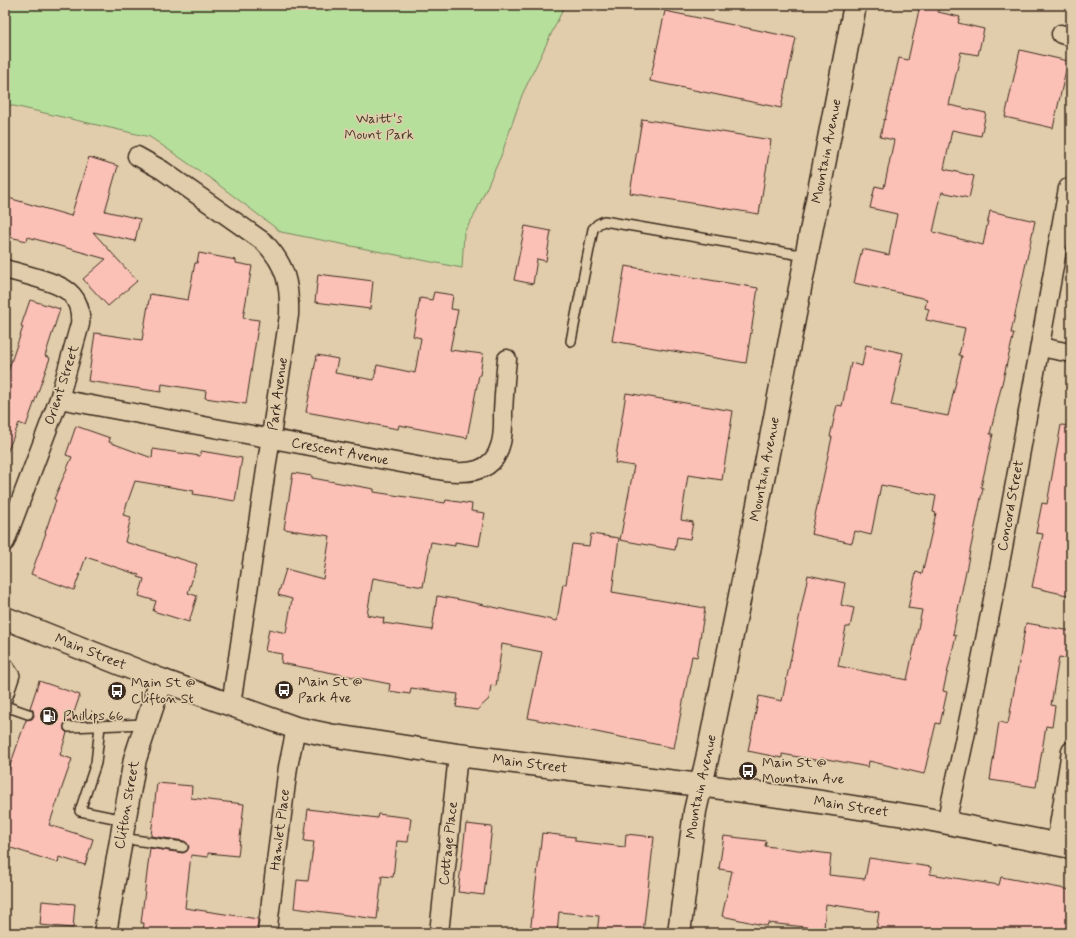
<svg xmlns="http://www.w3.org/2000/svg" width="1076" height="938" viewBox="0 0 1076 938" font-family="Mynerve,sans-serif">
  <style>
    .green { fill: #b5df9b; stroke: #78845c }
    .building { fill: #fbc0b6; stroke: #3b2a1e }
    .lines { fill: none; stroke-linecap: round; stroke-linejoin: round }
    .service-casing { stroke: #3b2a1e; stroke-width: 12 }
    .minor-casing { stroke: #3b2a1e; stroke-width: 21 }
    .tertiary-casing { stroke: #3b2a1e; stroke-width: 25 }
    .primary-casing { stroke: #3b2a1e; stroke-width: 25 }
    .service { stroke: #e1cdab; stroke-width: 9 }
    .minor { stroke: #e1cdab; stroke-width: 18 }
    .tertiary { stroke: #e1cdab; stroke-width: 22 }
    .primary { stroke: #e1cdab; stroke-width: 22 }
    .labels { text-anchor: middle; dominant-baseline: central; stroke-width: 3.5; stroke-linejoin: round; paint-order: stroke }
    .park-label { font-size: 14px; fill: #473c2a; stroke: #e1cdab }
    .street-label { font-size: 14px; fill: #3b2a1e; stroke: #e1cdab }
    .poi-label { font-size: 14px; fill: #3b2a1e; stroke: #e1cdab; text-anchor: start }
  </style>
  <rect width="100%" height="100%" fill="#e1cdab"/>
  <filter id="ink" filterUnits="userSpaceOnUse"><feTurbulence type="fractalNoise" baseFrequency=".025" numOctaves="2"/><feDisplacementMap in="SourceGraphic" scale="8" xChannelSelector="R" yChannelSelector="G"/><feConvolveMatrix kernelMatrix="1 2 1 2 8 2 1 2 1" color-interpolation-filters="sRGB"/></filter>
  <g filter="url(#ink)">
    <polygon class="green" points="5,5 565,5 522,95 501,156 474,216 464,232 462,268 281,232 211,179 150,137 5,104"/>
    <g class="building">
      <polygon points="920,5 939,5 938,12 960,17 958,23 984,29 978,55 961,52 949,105 986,113 981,136 952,130 944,169 974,176 969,198 942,192 933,232 983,245 990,211 1035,221 1011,333 1014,333 990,434 993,434 981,487 983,488 953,634 956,635 943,691 947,692 940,724 936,723 924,774 869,761 868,767 822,758 821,761 782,754 782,758 748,751 759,696 782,701 808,575 845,583 841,605 854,608 850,627 846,627 838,666 907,680 922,610 908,608 916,572 922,574 936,513 933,512 936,496 881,485 871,535 855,531 852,543 811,534 832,437 830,437 837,405 842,406 851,363 862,366 866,345 903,353 891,405 948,416 962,356 959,355 965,328 926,320 929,309 925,308 927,299 854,283 862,249 889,255 897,214 870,208 875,186 884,188 894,140 880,137 884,119 885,120 899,58 908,60"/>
      <polygon points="665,11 796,38 781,108 650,81"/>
      <polygon points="1020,50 1068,61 1053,128 1005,117"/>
      <polygon points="642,119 771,140 759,214 630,193"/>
      <polygon points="89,157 118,166 105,211 140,219 135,241 93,232 137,281 108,306 83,279 106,259 28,237 27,241 5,236 5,197 71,216"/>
      <polygon points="525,226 551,231 546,261 537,259 533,284 514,280"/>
      <polygon points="199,253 236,260 236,263 252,266 243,318 259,320 246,404 205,398 206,391 162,384 161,392 88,381 95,333 142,340 150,294 188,300 195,263 197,263"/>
      <polygon points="625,266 758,288 746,363 612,341"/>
      <polygon points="318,274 373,281 370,309 315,302"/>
      <polygon points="434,292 453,295 451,309 458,310 450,350 483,354 480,375 479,375 467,438 399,425 398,429 306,412 317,355 338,359 335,373 374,380 377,365 415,373 421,338 413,336 420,298 432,300"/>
      <polygon points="30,300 60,309 45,356 50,358 26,426 19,423 6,455 5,455 5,380 23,327 21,326"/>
      <polygon points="626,393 733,411 722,480 688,475 681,520 693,522 690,539 677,537 675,550 620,540 634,466 615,463"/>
      <polygon points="1061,425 1071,426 1071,596 1032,587 1043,534 1036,533 1042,503 1047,504"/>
      <polygon points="76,426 110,438 109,442 152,458 153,449 200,456 201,451 242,458 235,501 193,494 194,491 135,481 123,515 131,517 125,542 197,564 188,593 197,596 189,622 153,611 156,601 139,596 144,579 138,577 139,575 86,557 74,590 31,574 46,533 45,533 56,500 54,499 72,457 66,455"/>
      <polygon points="293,473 312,476 312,478 374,489 374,492 445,503 446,500 472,504 471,511 485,513 479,546 455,542 455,546 431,542 423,587 373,578 367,615 384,618 383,623 432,630 437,596 461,600 557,621 563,584 566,584 572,544 589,546 591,534 619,538 612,592 705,608 697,657 692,656 674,748 528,718 542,652 502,644 496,686 491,685 489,699 477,710 456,707 458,694 411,688 410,694 389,691 390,684 281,663 282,654 265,651 269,629 286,633 292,599 278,595 286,569 323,579 330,536 284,529"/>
      <polygon points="1026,623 1071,631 1071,659 1059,657 1051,705 1055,706 1052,727 1046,726 1036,787 990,780 999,722 1008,724"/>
      <polygon points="39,681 80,695 71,721 66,722 64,725 64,730 67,733 60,755 72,759 49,825 93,839 85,865 59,857 58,863 5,846 5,780 26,720 32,719 34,716 33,710 30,708"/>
      <polygon points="157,783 192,786 191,798 244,804 238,856 208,853 208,857 191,855 185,908 258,919 257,933 143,933 144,923 141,923 150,848 183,853 187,851 189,847 187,843 184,841 151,836"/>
      <polygon points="308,809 377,818 378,814 411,818 408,842 397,841 393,877 382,876 377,919 294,908 297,880 308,881 314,842 304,841"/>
      <polygon points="466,824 492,827 484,895 458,892"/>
      <polygon points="542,833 575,837 575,841 625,847 626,834 654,837 643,933 597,933 599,916 559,912 557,933 530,933"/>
      <polygon points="724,836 766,841 765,846 831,854 829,875 865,879 869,858 931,867 930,874 999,885 1001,877 1071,890 1071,933 876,933 879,912 826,904 824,929 768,923 767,926 722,916 732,871 719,869"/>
      <polygon points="42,901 75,904 73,928 40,925"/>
    </g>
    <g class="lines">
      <defs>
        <g id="service">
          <polyline points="571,341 593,229 598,224 604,221 806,256"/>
          <polyline points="5,660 15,675 5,705"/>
          <polyline points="5,706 28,714"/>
          <polyline points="100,726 96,763 80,811 124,820"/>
          <polyline points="69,727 145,724"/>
          <polyline points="121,838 183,847"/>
        </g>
        <g id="minor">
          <polyline points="1061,34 1071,37"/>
          <path d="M137,156l25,14 102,72c22,23 26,42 25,73l-58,390"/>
          <path d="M5,269c16,5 57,13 67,26 7,8 9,19 8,29l-21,75 -54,143"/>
          <polyline points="1040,347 1071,353"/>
          <path id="s1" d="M59,399l385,72c23,3 49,2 56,-25 4,-11 3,-23 3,-34 1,-18 2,-35 4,-53"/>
          <path id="s2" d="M946,823c48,-210 84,-423 122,-635"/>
          <polyline points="1056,844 1071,751"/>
          <path id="s3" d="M267,933l21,-166 8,-39"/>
          <path id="s4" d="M439,933l19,-178"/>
        </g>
        <g id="tertiary">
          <path id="s5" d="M105,933l30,-174 26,-79"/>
          <path id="s6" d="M679,933l16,-122 12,-52 42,-208 106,-546"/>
        </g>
        <g id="primary">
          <path id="s7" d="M5,618l156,62 135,48 33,7 129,20 242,30 114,16 103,16 154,30"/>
        </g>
      </defs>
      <use href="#service" class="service-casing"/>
      <use href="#minor" class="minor-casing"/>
      <use href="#tertiary" class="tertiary-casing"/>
      <use href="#primary" class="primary-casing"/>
      <use href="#service" class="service"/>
      <use href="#minor" class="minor"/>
      <use href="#tertiary" class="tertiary"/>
      <use href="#primary" class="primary"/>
    </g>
  </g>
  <defs>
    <symbol id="bus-disc" viewBox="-11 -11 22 22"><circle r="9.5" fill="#3b2a1e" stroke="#e1cdab"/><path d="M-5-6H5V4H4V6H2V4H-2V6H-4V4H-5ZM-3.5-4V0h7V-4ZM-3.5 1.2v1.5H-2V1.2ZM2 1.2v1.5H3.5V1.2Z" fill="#fff"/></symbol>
    <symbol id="fuel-disc" viewBox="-11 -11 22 22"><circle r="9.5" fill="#3b2a1e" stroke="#e1cdab"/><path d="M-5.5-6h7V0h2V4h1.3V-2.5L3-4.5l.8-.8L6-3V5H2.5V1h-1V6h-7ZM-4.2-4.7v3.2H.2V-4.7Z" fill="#fff"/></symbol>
  </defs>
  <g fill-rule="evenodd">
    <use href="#bus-disc" x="273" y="679" width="22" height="22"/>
    <use href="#bus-disc" x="106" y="680" width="22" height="22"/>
    <use href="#fuel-disc" x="38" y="705" width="22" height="22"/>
    <use href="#bus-disc" x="737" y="760" width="22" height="22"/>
  </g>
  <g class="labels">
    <g class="park-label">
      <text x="379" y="119">Waitt's<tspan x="379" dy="16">Mount Park</tspan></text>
    </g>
    <g class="street-label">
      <text stroke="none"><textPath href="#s6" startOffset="796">Mountain Avenue</textPath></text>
      <text transform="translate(62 385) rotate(-72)">Orient Street</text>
      <text transform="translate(278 394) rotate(-82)">Park Avenue</text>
      <text stroke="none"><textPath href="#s1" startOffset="286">Crescent Avenue</textPath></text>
      <text stroke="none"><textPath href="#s6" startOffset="472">Mountain Avenue</textPath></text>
      <text stroke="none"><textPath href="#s2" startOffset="324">Concord Street</textPath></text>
      <text stroke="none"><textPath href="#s7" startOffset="92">Main Street</textPath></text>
      <text stroke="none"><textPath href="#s7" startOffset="548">Main Street</textPath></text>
      <text stroke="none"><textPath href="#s6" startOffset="148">Mountain Avenue</textPath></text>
      <text stroke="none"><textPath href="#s5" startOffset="130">Clifton Street</textPath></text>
      <text stroke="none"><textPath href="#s7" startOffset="872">Main Street</textPath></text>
      <text stroke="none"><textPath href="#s3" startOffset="104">Hamlet Place</textPath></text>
      <text stroke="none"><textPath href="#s4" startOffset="90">Cottage Place</textPath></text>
    </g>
    <g class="poi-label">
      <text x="298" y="682">Main St @<tspan x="298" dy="16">Park Ave</tspan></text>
      <text x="131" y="683">Main St @<tspan x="131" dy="16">Clifton St</tspan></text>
      <text x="63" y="716">Phillips 66</text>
      <text x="762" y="763">Main St @<tspan x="762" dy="16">Mountain Ave</tspan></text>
    </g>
  </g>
  <rect width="1076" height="938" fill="none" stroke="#e1cdab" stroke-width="20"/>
  <rect x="10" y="10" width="1056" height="918" fill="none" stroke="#3b2a1e" stroke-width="1.5" filter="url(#ink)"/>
</svg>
